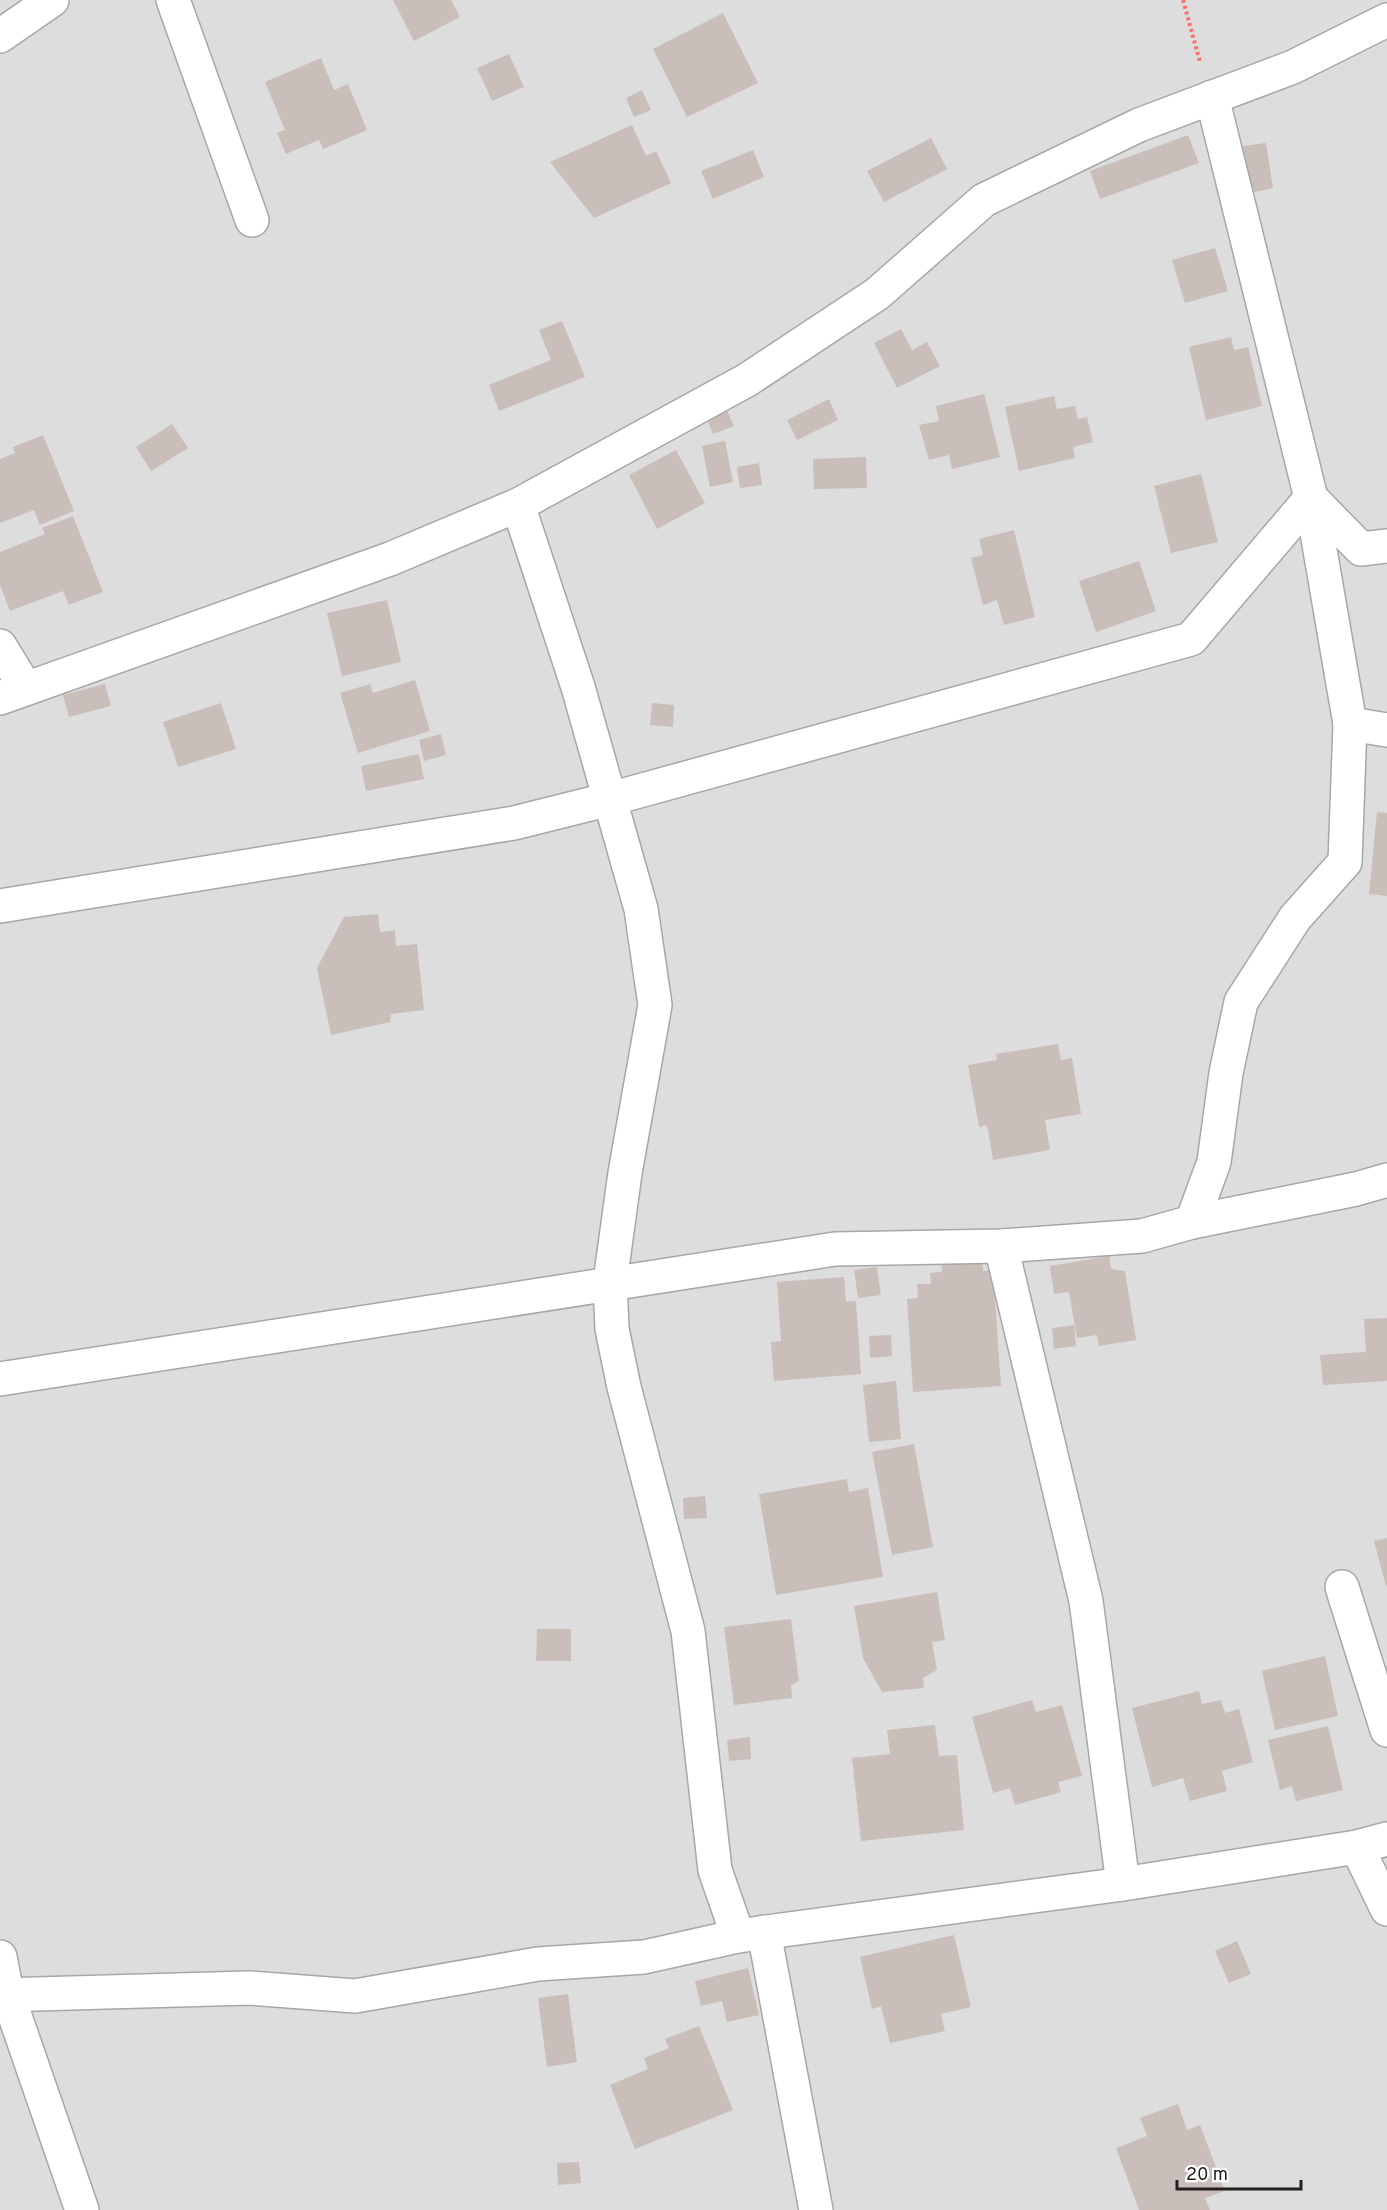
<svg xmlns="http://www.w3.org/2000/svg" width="1387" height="2210" viewBox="0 0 1387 2210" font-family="Overpass,sans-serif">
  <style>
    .residential { fill: #dedddd }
    .building { fill: #c9beb9 }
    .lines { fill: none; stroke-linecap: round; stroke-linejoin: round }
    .street-casing { stroke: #a7a7a7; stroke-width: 36 }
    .path { stroke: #ff6f69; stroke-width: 4; stroke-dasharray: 3 3; stroke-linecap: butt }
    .street { stroke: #fff; stroke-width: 33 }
  </style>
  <rect width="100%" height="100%" fill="#f1ece6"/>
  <rect class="residential" x="0" y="0" width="1387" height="2210"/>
  <g class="building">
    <polygon points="393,0 451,0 460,17 414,41"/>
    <polygon points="723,13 758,83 687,117 653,49"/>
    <polygon points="509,54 524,87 492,101 477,68"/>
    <polygon points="321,58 334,90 348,84 367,130 323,149 319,140 286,154 277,133 285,130 265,82"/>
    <polygon points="642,90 651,110 634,117 626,98"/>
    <polygon points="632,125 646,156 656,151 671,183 594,218 550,162"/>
    <polygon points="1188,135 1199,163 1100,199 1090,171"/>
    <polygon points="931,138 947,169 884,202 867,171"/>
    <polygon points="1266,143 1273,188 1250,193 1243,146"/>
    <polygon points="753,150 764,177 713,199 701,171"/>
    <polygon points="1215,248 1228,291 1185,303 1172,260"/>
    <polygon points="562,321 585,377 499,411 489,385 551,360 539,330"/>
    <polygon points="901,329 912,350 927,342 940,366 897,388 874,343"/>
    <polygon points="1231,337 1234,350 1248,347 1262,406 1206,420 1189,347"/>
    <polygon points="984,394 1000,457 952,469 949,455 929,460 919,425 939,421 936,406"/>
    <polygon points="1054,396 1057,409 1075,406 1078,419 1087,417 1093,442 1073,447 1075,458 1019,471 1005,407"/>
    <polygon points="829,399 838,420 797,440 787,420"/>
    <polygon points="725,406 734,426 713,434 705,414"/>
    <polygon points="172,424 188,448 151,471 136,447"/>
    <polygon points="43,435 74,511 40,525 34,510 0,523 0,459 15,453 13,447"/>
    <polygon points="725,441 733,482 710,487 702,446"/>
    <polygon points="676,450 705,503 657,529 629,475"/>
    <polygon points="866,457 867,488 814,489 813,459"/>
    <polygon points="759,463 762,485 740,488 737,467"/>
    <polygon points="1201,474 1218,542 1171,553 1154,486"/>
    <polygon points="73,516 103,592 69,605 63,591 10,611 0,585 0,552 45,534 42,528"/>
    <polygon points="1014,530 1035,617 1004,625 997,600 983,605 971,558 983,555 979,539"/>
    <polygon points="1139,561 1156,611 1096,632 1079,581"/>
    <polygon points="387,600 401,662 342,676 327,613"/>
    <polygon points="415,680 430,731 358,753 340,693 370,684 373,693"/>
    <polygon points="105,684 111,706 69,717 63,695"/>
    <polygon points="221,703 236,749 178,767 163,722"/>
    <polygon points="652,703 674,705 673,727 650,725"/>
    <polygon points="441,734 446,755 424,761 419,740"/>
    <polygon points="419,754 424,779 366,791 361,766"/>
    <polygon points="1377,812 1387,813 1387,896 1369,894"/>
    <polygon points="378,914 380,932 395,930 396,946 417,944 424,1010 391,1014 390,1022 331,1035 317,968 344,917"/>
    <polygon points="1058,1044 1061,1060 1072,1058 1081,1114 1045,1120 1050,1150 993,1160 987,1125 979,1127 968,1065 997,1060 996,1054"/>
    <polygon points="1109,1256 1111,1269 1125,1271 1136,1340 1099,1346 1097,1335 1077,1338 1069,1292 1054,1294 1050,1266"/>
    <polygon points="982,1259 983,1271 993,1270 1001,1386 913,1392 907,1299 918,1298 917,1284 931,1284 930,1273 942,1272 941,1262"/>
    <polygon points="877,1267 881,1295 858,1298 854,1270"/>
    <polygon points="844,1277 846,1302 856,1301 861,1374 774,1381 771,1342 781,1341 777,1282"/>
    <polygon points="1387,1318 1387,1381 1323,1385 1320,1355 1366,1352 1364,1319"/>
    <polygon points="1074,1325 1076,1346 1054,1349 1052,1328"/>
    <polygon points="891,1335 892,1356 870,1358 869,1336"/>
    <polygon points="896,1381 901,1439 869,1442 863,1385"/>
    <polygon points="914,1444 933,1547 892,1555 872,1452"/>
    <polygon points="847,1479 849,1492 868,1488 883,1577 776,1595 759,1494"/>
    <polygon points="705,1496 707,1518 684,1519 683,1498"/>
    <polygon points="1387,1538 1387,1586 1386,1586 1374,1541"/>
    <polygon points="937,1592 945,1640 932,1642 937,1670 923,1678 924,1688 882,1692 863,1658 854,1606"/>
    <polygon points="791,1619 799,1681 791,1685 792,1698 734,1705 724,1627"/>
    <polygon points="537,1629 571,1629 571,1661 536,1661"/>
    <polygon points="1325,1656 1338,1716 1275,1730 1262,1671"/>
    <polygon points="1199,1691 1202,1704 1221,1700 1225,1713 1239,1709 1253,1762 1222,1771 1227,1791 1190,1801 1183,1778 1152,1787 1132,1708"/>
    <polygon points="1032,1700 1036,1712 1062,1705 1082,1776 1058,1782 1061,1792 1015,1805 1010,1788 993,1793 972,1717"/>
    <polygon points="935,1725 939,1756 957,1755 964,1830 861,1841 852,1758 890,1754 887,1730"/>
    <polygon points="1328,1726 1343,1790 1296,1801 1292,1786 1280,1790 1268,1740"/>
    <polygon points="750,1737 751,1759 729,1761 727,1740"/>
    <polygon points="954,1935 971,2007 941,2014 945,2031 890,2043 881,2006 872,2009 860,1957"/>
    <polygon points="1237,1941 1251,1974 1229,1983 1215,1951"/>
    <polygon points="748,1968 759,2015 727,2022 722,2001 701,2006 695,1981"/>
    <polygon points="568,1994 577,2062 547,2067 538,1998"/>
    <polygon points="699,2026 733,2110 635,2149 610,2085 648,2069 644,2058 669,2048 665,2039"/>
    <polygon points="1178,2104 1187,2130 1200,2125 1225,2191 1205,2198 1210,2210 1139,2210 1116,2148 1147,2136 1140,2118"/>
    <polygon points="579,2162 581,2183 558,2185 557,2163"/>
  </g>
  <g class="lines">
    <defs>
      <g id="street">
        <polyline points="173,0 252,220"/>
        <polyline points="0,36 52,0"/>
        <polyline points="518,505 578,687 641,909 655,1005 625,1173 610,1282 612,1329 624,1387 688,1631 715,1870 738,1936"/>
        <polyline points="0,646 25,687"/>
        <polyline points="0,698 390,559 518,505 747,380 877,294 984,200 1139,125 1293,67 1387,20"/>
        <polyline points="1350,724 1387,730"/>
        <polyline points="0,906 514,823 610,799 1191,639 1311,498 1212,97"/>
        <polyline points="1192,1222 1214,1162 1226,1073 1241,1002 1295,918 1345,862 1350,724 1311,498 1361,549 1387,546"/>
        <polyline points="1001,1246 1086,1601 1123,1884"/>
        <polyline points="0,1379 835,1249 1001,1246 1142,1236 1192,1222 1356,1189 1387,1180"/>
        <polyline points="1342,1587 1387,1730"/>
        <polyline points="1357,1847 1387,1909"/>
        <polyline points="764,1932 816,2210"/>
        <polyline points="0,1957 7,1993 82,2210"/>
        <polyline points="0,1995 249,1988 355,1996 538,1964 644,1957 738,1936 1123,1884 1357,1847 1387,1839"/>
      </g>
    </defs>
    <use href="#street" class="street-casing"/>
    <polyline class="path" points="1183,0 1200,62"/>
    <use href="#street" class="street"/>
  </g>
  <path d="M1177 2180v9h124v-9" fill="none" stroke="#202020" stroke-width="3"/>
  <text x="1186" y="2180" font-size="18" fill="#202020" stroke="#ffffff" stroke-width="4.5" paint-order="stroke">20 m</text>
</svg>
